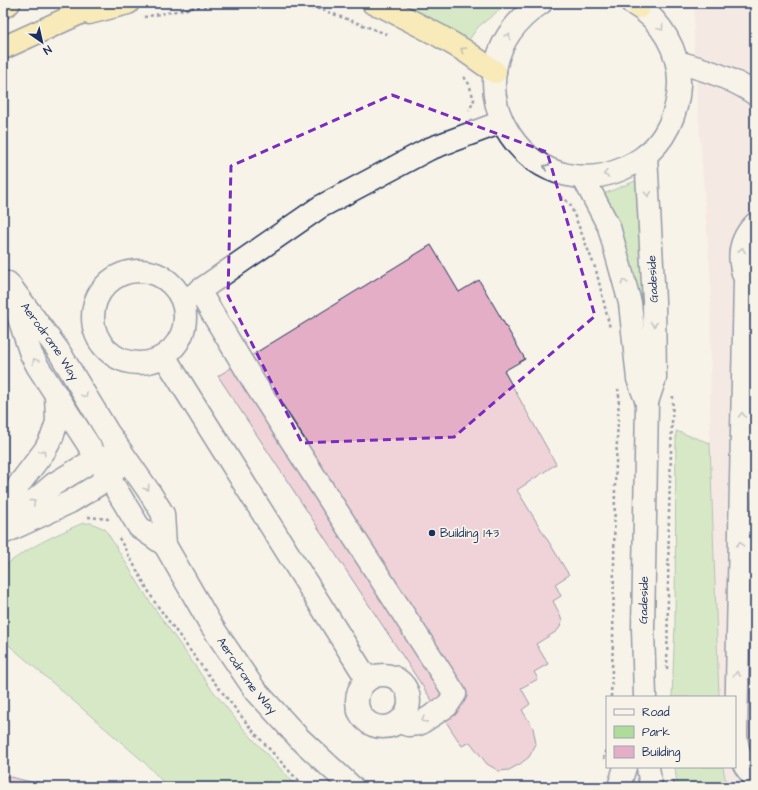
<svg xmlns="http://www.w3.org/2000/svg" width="758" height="790" viewBox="0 0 758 790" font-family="'Architects Daughter',sans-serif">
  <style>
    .built { fill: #f1dede }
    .green { fill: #aedc9b; stroke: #64867c }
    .building { fill: #e4aec6; stroke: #1b2f5e }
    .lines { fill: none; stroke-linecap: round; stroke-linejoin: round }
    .minor-casing { stroke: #1b2f5e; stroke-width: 25 }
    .highway-casing { stroke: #1b2f5e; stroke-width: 25 }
    .path { stroke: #1b2f5e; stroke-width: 2.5; stroke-dasharray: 3 3; stroke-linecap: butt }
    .minor { stroke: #f7f3e8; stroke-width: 22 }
    .highway { stroke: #f9e181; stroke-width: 22 }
    .oneway { stroke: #8991a3 }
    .oneway2 { stroke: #8a8870 }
    .marked { fill: none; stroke: #7b2cbf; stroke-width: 3; stroke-dasharray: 8 5; stroke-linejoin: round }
    .poi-dot { fill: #1b2f5e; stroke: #f7f3e8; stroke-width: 1.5 }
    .labels { text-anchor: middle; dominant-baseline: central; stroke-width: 3.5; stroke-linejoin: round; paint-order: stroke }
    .street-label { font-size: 12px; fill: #1b2f5e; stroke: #f7f3e8 }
    .poi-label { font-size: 12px; fill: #1b2f5e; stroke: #f7f3e8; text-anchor: start }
  </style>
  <rect width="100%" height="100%" fill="#f7f3e8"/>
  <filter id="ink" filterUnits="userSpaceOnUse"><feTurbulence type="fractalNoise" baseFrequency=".025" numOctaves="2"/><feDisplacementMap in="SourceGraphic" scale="8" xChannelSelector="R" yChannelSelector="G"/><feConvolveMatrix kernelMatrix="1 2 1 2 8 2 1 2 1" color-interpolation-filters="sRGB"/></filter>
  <g filter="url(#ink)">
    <polygon class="built" points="694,3 755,3 755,787 733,787 725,778 723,767 735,767 735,697 719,697 710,443 711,285 694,54"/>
    <g class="green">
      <polygon points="387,3 508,3 478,27 466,44"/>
      <polygon points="640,179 648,302 643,306 637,305 601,195"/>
      <polygon points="676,431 710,443 719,697 672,697 675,624"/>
      <path d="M83,523h8l14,6 45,73 60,85 32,40 31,34 25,26h-130l-24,-25 -141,-122v-73c26,-20 50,-31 80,-44z"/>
      <polygon points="675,767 723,767 725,778 733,787 679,787 677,785"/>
    </g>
    <g class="building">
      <polygon points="431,245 459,292 479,280 525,359 504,371 556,464 517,490 569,575 555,584 561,596 553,601 559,613 562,621 560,627 557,631 536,644 548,664 534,672 538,679 521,688 530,704 522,710 533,728 536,744 529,757 520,764 509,770 499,771 487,764 470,742 462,746 218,376"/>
      <polygon points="6,776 35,783 33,787 3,787"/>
      <polygon points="37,781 44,787 33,787"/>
    </g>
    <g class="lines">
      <defs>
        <g id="minor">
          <path d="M541,3c-110,74 -6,227 101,155 23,-16 36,-45 37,-73 1,-34 -18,-66 -47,-82"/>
          <path d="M677,62c27,7 56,16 78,32"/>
          <polyline points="583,177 609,227 630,303 638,379 647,402"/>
          <path d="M755,224c-16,16 -18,34 -10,55l-9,456c1,17 6,31 19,43"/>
          <circle cx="139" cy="317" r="46"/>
          <path id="s1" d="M8,283l50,67 49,81 43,62 13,21 2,31 46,80 44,65 44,48 53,49"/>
          <polyline points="199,291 255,384 455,694 447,706 419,724 408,725 399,722"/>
          <polyline points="13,300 31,354 38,367 97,458 139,527 165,545"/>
          <polyline points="183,302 320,207 429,149 502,122"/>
          <polyline points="164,356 367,679"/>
          <polyline points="3,514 20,483 45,450 52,437 57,422 56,394"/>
          <polyline points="8,523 54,484 97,458 112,457"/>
          <polyline points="3,533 70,502 109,478 118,466"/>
          <circle cx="383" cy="701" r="26"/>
          <path id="s2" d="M645,697l-2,-68 4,-227 8,-24 -1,-77 -8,-146"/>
          <polyline points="648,767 651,787"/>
          <polyline points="619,787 625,767"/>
        </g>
        <g id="highway">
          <polyline points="373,3 382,6 438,35 465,51 495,72"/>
          <polyline points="3,7 9,3"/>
          <polyline points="639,7 639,3"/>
          <polyline points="89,13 128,3"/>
          <polyline points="3,48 102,3"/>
        </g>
      </defs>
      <use href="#minor" class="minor-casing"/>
      <use href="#highway" class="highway-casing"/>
      <g class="path">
        <polyline points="320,9 322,3"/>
        <polyline points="144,17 197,7 227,4 256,4 320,9 389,35"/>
        <polyline points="464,77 469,84 474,100 469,111"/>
        <polyline points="561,196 570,204 596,270 610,328"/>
        <polyline points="88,517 108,519 110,518"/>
        <polyline points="119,538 154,601 203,668 253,731 292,774 306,787"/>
        <polyline points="667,669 669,511 673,394"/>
        <polyline points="611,697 613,641 615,486 619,396 618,389"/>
        <polyline points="604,759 607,747"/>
        <polyline points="673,781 675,787"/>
      </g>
      <use href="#minor" class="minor"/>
      <use href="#highway" class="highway"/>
    </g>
    <defs><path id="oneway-chevron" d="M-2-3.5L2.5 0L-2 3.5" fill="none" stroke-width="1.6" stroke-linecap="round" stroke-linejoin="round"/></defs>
    <g class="oneway">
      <use href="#oneway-chevron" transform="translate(661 28) rotate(53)"/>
      <use href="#oneway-chevron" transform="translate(508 36) rotate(-58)"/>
      <use href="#oneway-chevron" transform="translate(546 167) rotate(-153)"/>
      <use href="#oneway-chevron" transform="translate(606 174) rotate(167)"/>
      <use href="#oneway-chevron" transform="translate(648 194) rotate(87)"/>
      <use href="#oneway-chevron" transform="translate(742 250) rotate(-80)"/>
      <use href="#oneway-chevron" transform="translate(624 282) rotate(-105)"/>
      <use href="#oneway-chevron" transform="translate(654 324) rotate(89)"/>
      <use href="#oneway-chevron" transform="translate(35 361) rotate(-121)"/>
      <use href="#oneway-chevron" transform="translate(85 395) rotate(58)"/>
      <use href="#oneway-chevron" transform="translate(742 415) rotate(-89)"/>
      <use href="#oneway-chevron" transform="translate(43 452) rotate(-56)"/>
      <use href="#oneway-chevron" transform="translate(147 488) rotate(56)"/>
      <use href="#oneway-chevron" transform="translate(33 502) rotate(-40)"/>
      <use href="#oneway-chevron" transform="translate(740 544) rotate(-89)"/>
      <use href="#oneway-chevron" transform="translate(737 674) rotate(-89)"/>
      <use href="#oneway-chevron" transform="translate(424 720) rotate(150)"/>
    </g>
    <use class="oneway2" href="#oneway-chevron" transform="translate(463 50) rotate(-147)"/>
  </g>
  <path d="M0 0H758V790H0ZM392,95l155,57 48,164 -141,121 -152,6 -74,-147 3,-130z" fill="#f7f3e8" fill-opacity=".55" fill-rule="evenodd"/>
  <path class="marked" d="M392,95l155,57 48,164 -141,121 -152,6 -74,-147 3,-130z"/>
  <circle class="poi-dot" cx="432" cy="533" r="4"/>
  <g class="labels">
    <g class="street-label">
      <text transform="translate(653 279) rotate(-93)">Gadeside</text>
      <text stroke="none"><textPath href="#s1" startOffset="72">Aerodrome Way</textPath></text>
      <text stroke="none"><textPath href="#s2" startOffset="97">Gadeside</textPath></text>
      <text stroke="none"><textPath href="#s1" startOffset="464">Aerodrome Way</textPath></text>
    </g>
    <g class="poi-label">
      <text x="440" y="533">Building 143</text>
    </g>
  </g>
  <rect width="758" height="790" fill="none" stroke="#f7f3e8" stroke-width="16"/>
  <rect x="8" y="8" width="742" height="774" fill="none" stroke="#1b2f5e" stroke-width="1.5" filter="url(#ink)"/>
  <rect x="606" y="696" width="130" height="72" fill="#f7f3e8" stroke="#9fa5b1"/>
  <rect x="614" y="709" width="20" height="6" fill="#f7f3e8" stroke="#9fa5b1"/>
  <text x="642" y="716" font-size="12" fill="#1b2f5e">Road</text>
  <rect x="614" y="726" width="20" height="12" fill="#aedc9b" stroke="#9fa5b1"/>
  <text x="642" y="736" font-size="12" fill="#1b2f5e">Park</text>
  <rect x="614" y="746" width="20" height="12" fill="#e4aec6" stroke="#9fa5b1"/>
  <text x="642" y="756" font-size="12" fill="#1b2f5e">Building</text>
  <g transform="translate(42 42) rotate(146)" stroke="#f7f3e8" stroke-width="3" paint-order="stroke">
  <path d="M0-3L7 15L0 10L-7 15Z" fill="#1b2f5e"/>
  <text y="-6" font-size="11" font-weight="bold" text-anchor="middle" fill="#1b2f5e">N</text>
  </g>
</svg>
